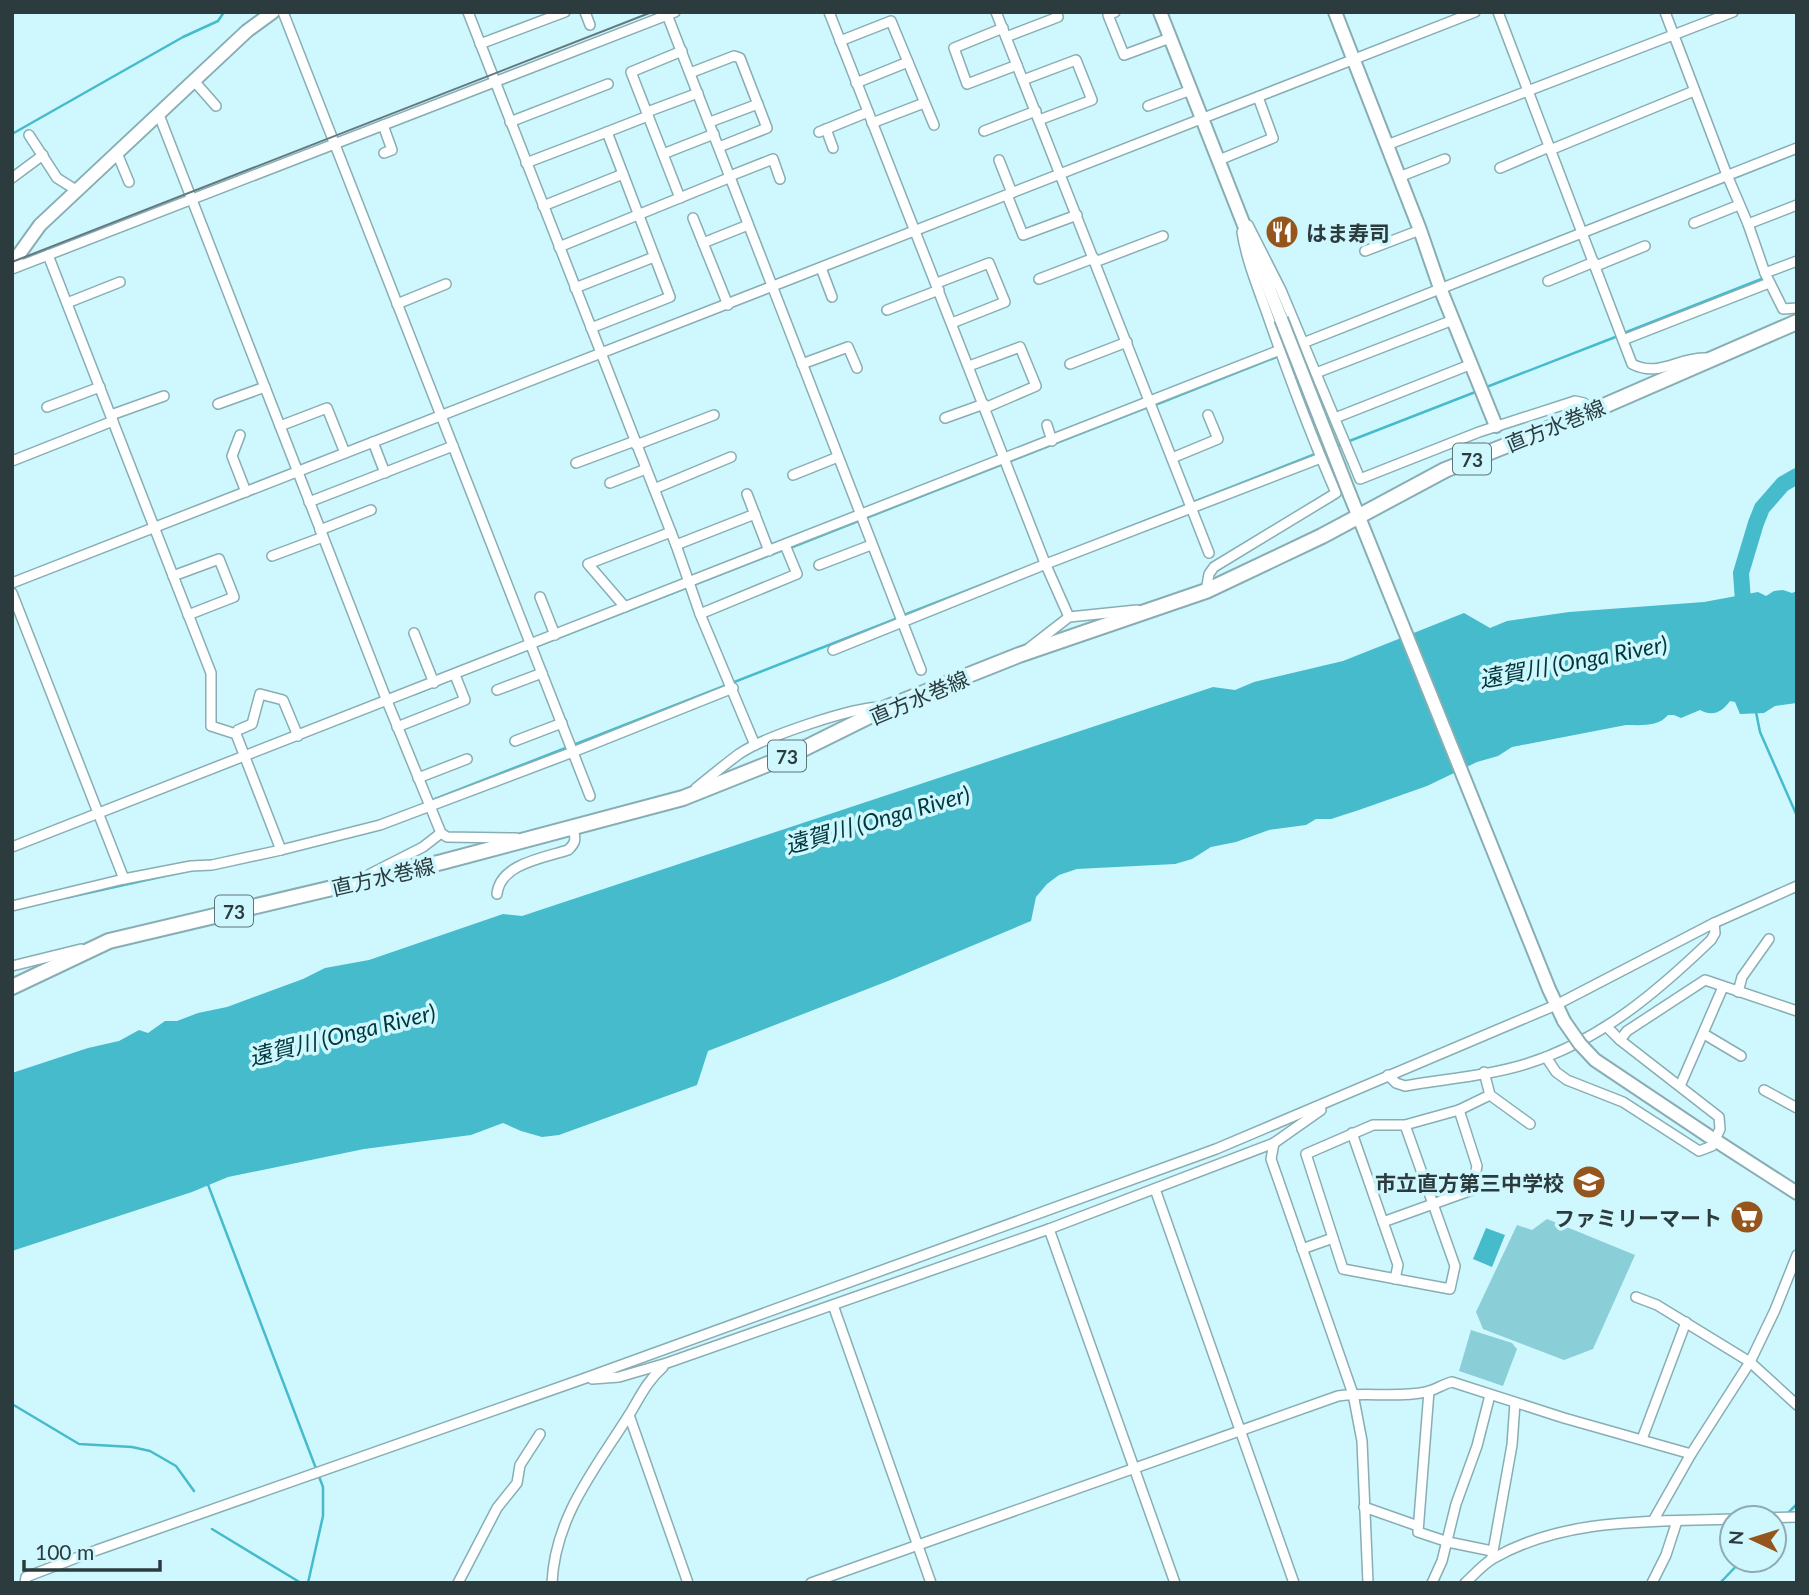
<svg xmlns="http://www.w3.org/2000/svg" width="1809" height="1595" viewBox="0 0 1809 1595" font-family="Lato,'Noto Sans JP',sans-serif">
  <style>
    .green { fill: #8aced8 }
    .water { fill: #46bbcb }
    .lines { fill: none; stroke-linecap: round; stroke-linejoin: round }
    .stream { stroke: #46bbcb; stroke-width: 2.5 }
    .river { stroke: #46bbcb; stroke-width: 16 }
    .street-casing { stroke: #88aeb4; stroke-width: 12 }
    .secondary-casing { stroke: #88aeb4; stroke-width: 16 }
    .primary-casing { stroke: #88aeb4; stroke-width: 18 }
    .street { stroke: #fff; stroke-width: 9 }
    .secondary { stroke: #fff; stroke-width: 12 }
    .primary { stroke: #fff; stroke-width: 14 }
    .tram { stroke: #627a7e; stroke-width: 2 }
    .secondary-bridge-casing { stroke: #88aeb4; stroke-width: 16; stroke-linecap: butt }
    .secondary-bridge { stroke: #fff; stroke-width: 12 }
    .labels { text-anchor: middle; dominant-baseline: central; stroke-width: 7; stroke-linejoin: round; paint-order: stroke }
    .shield { fill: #cff7fe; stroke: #5d7478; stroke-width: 2 }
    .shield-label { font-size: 19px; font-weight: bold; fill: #2c3c3e }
    .poi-label { font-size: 21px; font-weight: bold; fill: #2c3c3e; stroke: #cff7fe; text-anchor: end }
    .street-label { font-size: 21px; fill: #2c3c3e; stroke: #cff7fe }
    .water-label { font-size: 23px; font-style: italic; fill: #00373e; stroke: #cff7fe }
  </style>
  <rect width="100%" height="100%" fill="#cff7fe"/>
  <g class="green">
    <polygon points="1547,1219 1635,1255 1593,1349 1564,1360 1483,1329 1476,1312 1517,1225 1532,1230"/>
    <polygon points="1471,1330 1512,1343 1517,1349 1503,1386 1459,1371"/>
  </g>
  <g class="water">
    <path d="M1783,590l9,3 5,-2v112l-22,3 -11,7 -24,1 -5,-12 -5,-1c-8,11 -17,16 -30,9l-19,8 -7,-3h-6c-10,12 -27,10 -42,10l-114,22 -14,9 -21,6 -50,24 -68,24 -28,9h-15l-10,6 -37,5 -33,12 -25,5 -19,12 -17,5 -98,5 -18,6 -12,9 -11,13 -5,24 -143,60 -180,70 -11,34 -138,50 -17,2 -21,-6 -18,-8 -32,12 -107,14 -136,28 -36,15 -180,59v-178l76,-25 31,-7 20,-11 9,3 17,-12h12l21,-8 29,-6 76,-28 22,-11 44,-8 134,-46 19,2 691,-229 22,3 19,-8 89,-21 121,-48 26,15 17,-7 62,-9 135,-10 54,-10 8,4 8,-5z"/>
    <polygon points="1486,1228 1505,1235 1492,1267 1473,1259"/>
  </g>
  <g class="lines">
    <g class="stream">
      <polyline points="12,134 183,37 218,21 224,12"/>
      <polyline points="1731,179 1797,153"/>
      <polyline points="1699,191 1725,181"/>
      <polyline points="1624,333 1764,278"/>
      <polyline points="1484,388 1618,336"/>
      <polyline points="1155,405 1279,356"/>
      <polyline points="1334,447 1478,391"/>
      <polyline points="1099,539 1328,449"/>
      <polyline points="790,548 1148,407"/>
      <polyline points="904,615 1015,572"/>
      <polyline points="535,647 783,550"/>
      <polyline points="415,694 529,649"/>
      <polyline points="1756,712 1760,732 1797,816"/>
      <polyline points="435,799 898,618"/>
      <polyline points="65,898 192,870"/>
      <polyline points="207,1182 323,1487 323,1516 308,1583"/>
      <polyline points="12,1404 79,1444 132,1447 150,1451 176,1466 194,1491"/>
      <polyline points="1787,1514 1797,1504"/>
      <polyline points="1774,1527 1780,1521"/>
      <polyline points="212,1529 301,1583"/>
      <polyline points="1720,1583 1742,1560"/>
    </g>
    <polyline class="river" points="1744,615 1741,573 1756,523 1762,508 1783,484 1797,476"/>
    <defs>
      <g id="street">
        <polyline points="283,12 590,796"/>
        <polyline points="468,12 676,545 700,614 755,745"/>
        <polyline points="585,12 590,25"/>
        <polyline points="666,12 921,670"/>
        <polyline points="829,12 1045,563 1069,617"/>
        <polyline points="996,12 1209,553"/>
        <polyline points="1115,12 1108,15 1124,55 1170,38"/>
        <path d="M1498,12l134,352c27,14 46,-7 74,-6"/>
        <polyline points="1665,12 1727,175 1748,224 1765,273 1783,309 1797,308"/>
        <polyline points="1003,28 954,48 967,84 1017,65"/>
        <polyline points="1006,37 1058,17 1056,12"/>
        <polyline points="840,41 891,21 934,125"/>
        <polyline points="480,44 565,12"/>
        <polyline points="690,73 734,56 740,58 767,128 719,147"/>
        <polyline points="1023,80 1076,60 1092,100 1039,120"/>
        <polyline points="194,81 216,106"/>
        <polyline points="856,83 908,62"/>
        <polyline points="1148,106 1191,90"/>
        <polyline points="647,112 698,93"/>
        <polyline points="159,115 387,701 441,833 447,837 516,838"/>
        <polyline points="510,122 608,84"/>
        <polyline points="710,122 758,104"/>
        <polyline points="872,123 924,103"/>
        <polyline points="383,125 392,150 384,153"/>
        <polyline points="826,129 833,148"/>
        <polyline points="984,131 1036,111"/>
        <polyline points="607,132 648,116"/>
        <polyline points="819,132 868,112"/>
        <polyline points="29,135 57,178 76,190"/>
        <polyline points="1387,145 1733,12"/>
        <polyline points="1550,150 1694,91"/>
        <polyline points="117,153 129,182"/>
        <polyline points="663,154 714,134"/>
        <polyline points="999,160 1012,193"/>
        <polyline points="1219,160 1273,138 1258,97"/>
        <polyline points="526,163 607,132 670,297 591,328"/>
        <polyline points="1500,168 1549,147"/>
        <polyline points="730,176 773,159 780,179"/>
        <polyline points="1399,177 1445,159"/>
        <polyline points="12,178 43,155"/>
        <polyline points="1007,195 1023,235 1077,215"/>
        <polyline points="680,198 631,72 682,51"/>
        <polyline points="543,206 623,174"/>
        <polyline points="693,218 728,305"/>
        <polyline points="1694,223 1739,205"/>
        <polyline points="1748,224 1797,205"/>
        <polyline points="1248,225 1281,290 1360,479 1479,432 1575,401 1584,403 1590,412"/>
        <polyline points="703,243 748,225"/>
        <polyline points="559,247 731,177"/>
        <polyline points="1365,251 1420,230"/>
        <polyline points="48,255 211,673 211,726 236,734 281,850"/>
        <polyline points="1095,262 1163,236"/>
        <polyline points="1596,266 1645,246"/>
        <polyline points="821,268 832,297"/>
        <polyline points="12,269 675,12"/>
        <polyline points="1765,273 1797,261"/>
        <polyline points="1039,279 1094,258"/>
        <polyline points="1548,281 1594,262"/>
        <polyline points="937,283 989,263 1005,302 952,323"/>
        <polyline points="575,288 654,257"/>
        <polyline points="67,303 120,282"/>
        <polyline points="397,304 446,284"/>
        <polyline points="887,310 939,290"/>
        <polyline points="1623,340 1769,283"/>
        <polyline points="1303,343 1797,148"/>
        <polyline points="802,364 848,347 857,368"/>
        <polyline points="1070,364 1127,342"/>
        <polyline points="969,366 1020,347 1036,386 985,408"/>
        <polyline points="1316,373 1453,320"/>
        <polyline points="218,404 265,387"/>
        <polyline points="47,407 100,387"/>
        <polyline points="111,415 164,396"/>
        <polyline points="945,418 984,404"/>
        <polyline points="1335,418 1472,364"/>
        <polyline points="1047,425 1052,441"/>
        <polyline points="280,426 327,408 345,453"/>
        <polyline points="240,435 232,456 246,492"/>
        <polyline points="373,442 385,473"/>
        <polyline points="636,445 714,415"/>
        <polyline points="1172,458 1218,439 1208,415"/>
        <polyline points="12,461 113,421"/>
        <polyline points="576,463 635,441"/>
        <polyline points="793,475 838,457"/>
        <polyline points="610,483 646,469"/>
        <polyline points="654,489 731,457"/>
        <polyline points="747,494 769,551"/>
        <polyline points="309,502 453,446"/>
        <polyline points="320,530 371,510"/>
        <polyline points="676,545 755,514"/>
        <polyline points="272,556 323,537"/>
        <polyline points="819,565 871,545"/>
        <polyline points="173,576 219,559 234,597 188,615"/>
        <polyline points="12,583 1475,12"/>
        <path d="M1206,591l3,-17 5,-7 122,-74c-24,-55 -45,-111 -65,-168 -10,-30 -24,-61 -29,-93"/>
        <polyline points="12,593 124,879"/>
        <polyline points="540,597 555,635"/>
        <polyline points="625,607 588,564 671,532"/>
        <polyline points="700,614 797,574 785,545"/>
        <polyline points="414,633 434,683"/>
        <polyline points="1029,648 1069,617 1137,610"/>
        <polyline points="833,650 1046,564 1321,458"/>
        <polyline points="497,690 542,673"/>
        <polyline points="397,727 465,700 455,675"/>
        <polyline points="236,734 238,730 252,724 260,694 283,700 298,736"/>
        <polyline points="515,741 562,723"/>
        <polyline points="418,778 467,759"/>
        <path d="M696,788c14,-11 28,-23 43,-34 25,-17 113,-47 143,-47"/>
        <polyline points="12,847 1280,350"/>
        <polyline points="370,874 423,847 441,833"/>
        <path d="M497,894c3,-30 46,-36 71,-44 8,-7 8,-11 5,-22"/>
        <polyline points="12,906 124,879 191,866 212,865 281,850 380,825 573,752 733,688"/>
        <polyline points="12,966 81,949"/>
        <polyline points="1738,992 1742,977 1769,939"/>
        <polyline points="1704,1034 1741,1056"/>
        <polyline points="1620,1040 1627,1031 1705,980 1797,1011"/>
        <polyline points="1546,1057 1556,1072 1567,1080 1623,1102 1699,1151 1712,1146 1720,1129 1719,1117 1620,1040 1607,1027"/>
        <polyline points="1484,1072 1490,1095 1530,1124"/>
        <path d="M1388,1075l8,8 9,3c39,-7 82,-10 121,-22 74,-23 131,-72 185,-124l4,-7 -1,-10"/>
        <polyline points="1680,1086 1723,987"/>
        <polyline points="1764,1090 1797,1108"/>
        <polyline points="1405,1125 1455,1266 1450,1289 1343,1269 1306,1154 1373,1125 1405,1125 1459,1110 1490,1095"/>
        <polyline points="1352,1133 1398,1265 1395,1279"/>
        <polyline points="1274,1143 1271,1159 1353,1394 1362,1441 1368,1583"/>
        <polyline points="1155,1189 1294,1583"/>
        <polyline points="1383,1222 1472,1190 1477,1166 1459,1110"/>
        <polyline points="1049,1229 1175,1583"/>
        <polyline points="1302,1249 1333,1238"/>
        <polyline points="1636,1297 1657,1305 1750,1362 1797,1405"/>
        <polyline points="833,1305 931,1583"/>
        <polyline points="592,1379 619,1377 667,1363 1049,1229 1274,1143 1321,1110"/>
        <polyline points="1429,1391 1418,1532 1448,1542 1492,1551"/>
        <polyline points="629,1415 688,1583"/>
        <polyline points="1642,1439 1686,1322"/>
        <polyline points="1364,1507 1418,1526"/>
        <polyline points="1755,1518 1797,1517"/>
        <polyline points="1653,1521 1691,1454 1750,1362 1775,1310 1797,1255"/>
        <polyline points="1492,1557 1512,1445 1515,1403"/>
        <polyline points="25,1583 26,1577 97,1550 580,1380 1216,1149 1556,1005 1714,923 1797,886"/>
        <polyline points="458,1583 497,1508 517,1483 520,1465 540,1434"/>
        <path d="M552,1583c3,-66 43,-114 77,-168 11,-18 18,-34 34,-48"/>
        <path d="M811,1583l527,-187c29,-4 59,2 88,-4 9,-2 17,-8 26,-10l112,36 127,36"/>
        <polyline points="1432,1583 1442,1561 1456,1504 1477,1446 1490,1395"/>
        <path d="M1465,1583c9,-8 18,-19 29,-25 72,-41 158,-36 238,-39"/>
        <polyline points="1652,1583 1666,1555 1677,1521"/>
      </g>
      <g id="secondary">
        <polyline points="1160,12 1281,319"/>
        <polyline points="1335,12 1420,230 1440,288 1496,426"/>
        <polyline points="12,264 40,225 247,31 273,12"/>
        <polyline points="1350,495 1549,989 1564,1021"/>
        <polyline points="1707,1135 1797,1193"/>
      </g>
      <polyline id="primary" points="12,987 109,941 442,862 683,798 793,754 888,707 1019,655 1206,591 1322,536 1445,470 1590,412 1797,322"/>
    </defs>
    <use href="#street" class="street-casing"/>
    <use href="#secondary" class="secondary-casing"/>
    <use href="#primary" class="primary-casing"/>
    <use href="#street" class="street"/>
    <use href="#secondary" class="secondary"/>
    <use href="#primary" class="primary"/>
    <polyline class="tram" points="12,262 652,12"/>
    <defs>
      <g id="secondary-bridge">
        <polyline points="1281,319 1350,495"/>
        <polyline points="1564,1021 1580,1044 1595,1060 1707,1135"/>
      </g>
    </defs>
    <use href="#secondary-bridge" class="secondary-bridge-casing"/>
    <use href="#secondary-bridge" class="secondary-bridge"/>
  </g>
  <defs>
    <symbol id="restaurant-disc" viewBox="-11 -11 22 22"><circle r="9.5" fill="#95561d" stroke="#cff7fe"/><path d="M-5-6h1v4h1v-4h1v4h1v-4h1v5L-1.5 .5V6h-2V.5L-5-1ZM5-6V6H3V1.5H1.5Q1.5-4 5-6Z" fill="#fff"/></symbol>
    <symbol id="school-disc" viewBox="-11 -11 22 22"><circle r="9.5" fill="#95561d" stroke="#cff7fe"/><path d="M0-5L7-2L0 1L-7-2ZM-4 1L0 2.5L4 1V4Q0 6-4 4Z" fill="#fff"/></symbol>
    <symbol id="supermarket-disc" viewBox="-11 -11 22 22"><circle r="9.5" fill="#95561d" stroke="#cff7fe"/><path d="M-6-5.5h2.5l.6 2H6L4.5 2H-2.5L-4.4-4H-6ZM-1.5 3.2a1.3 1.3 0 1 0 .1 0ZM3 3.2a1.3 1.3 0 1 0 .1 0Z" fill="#fff"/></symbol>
  </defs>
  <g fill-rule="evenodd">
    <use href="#restaurant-disc" x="1263" y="213" width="38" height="38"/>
    <use href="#school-disc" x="1570" y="1163" width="38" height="38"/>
    <use href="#supermarket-disc" x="1728" y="1198" width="38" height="38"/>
  </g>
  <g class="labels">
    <g class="shield">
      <rect x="1453" y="443.5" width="38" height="31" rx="5"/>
      <rect x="768" y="740.5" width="38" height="31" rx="5"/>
      <rect x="215" y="895.5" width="38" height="31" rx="5"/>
    </g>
    <g class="shield-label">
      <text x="1472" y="459">73</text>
      <text x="787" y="756">73</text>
      <text x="234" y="911">73</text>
    </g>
    <g class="poi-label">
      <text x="1306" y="232" text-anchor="start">はま寿司</text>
      <text x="1564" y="1182">市立直方第三中学校</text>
      <text x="1722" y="1217">ファミリーマート</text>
    </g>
    <g class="street-label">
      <text transform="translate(1555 425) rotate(-22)">直方水巻線</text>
      <text transform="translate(919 697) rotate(-23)">直方水巻線</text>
      <text transform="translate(383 876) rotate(-13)">直方水巻線</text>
    </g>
    <g class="water-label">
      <text transform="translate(1573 661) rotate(-11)">遠賀川 (Onga River)</text>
      <text transform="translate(877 819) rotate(-16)">遠賀川 (Onga River)</text>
      <text transform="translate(342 1034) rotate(-14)">遠賀川 (Onga River)</text>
    </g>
  </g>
  <rect width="1809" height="1595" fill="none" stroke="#2c3c3e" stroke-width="28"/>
  <g transform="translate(1753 1539) rotate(274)"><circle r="33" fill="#cff7fe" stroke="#8eacb1" stroke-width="2"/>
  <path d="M0-5L12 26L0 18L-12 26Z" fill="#95561d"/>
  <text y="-10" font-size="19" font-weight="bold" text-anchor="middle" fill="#2c3c3e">N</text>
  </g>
  <path d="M24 1560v10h136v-10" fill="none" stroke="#2c3c3e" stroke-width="3.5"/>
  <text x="35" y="1560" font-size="21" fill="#2c3c3e" stroke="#cff7fe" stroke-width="5" paint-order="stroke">100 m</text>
</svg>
